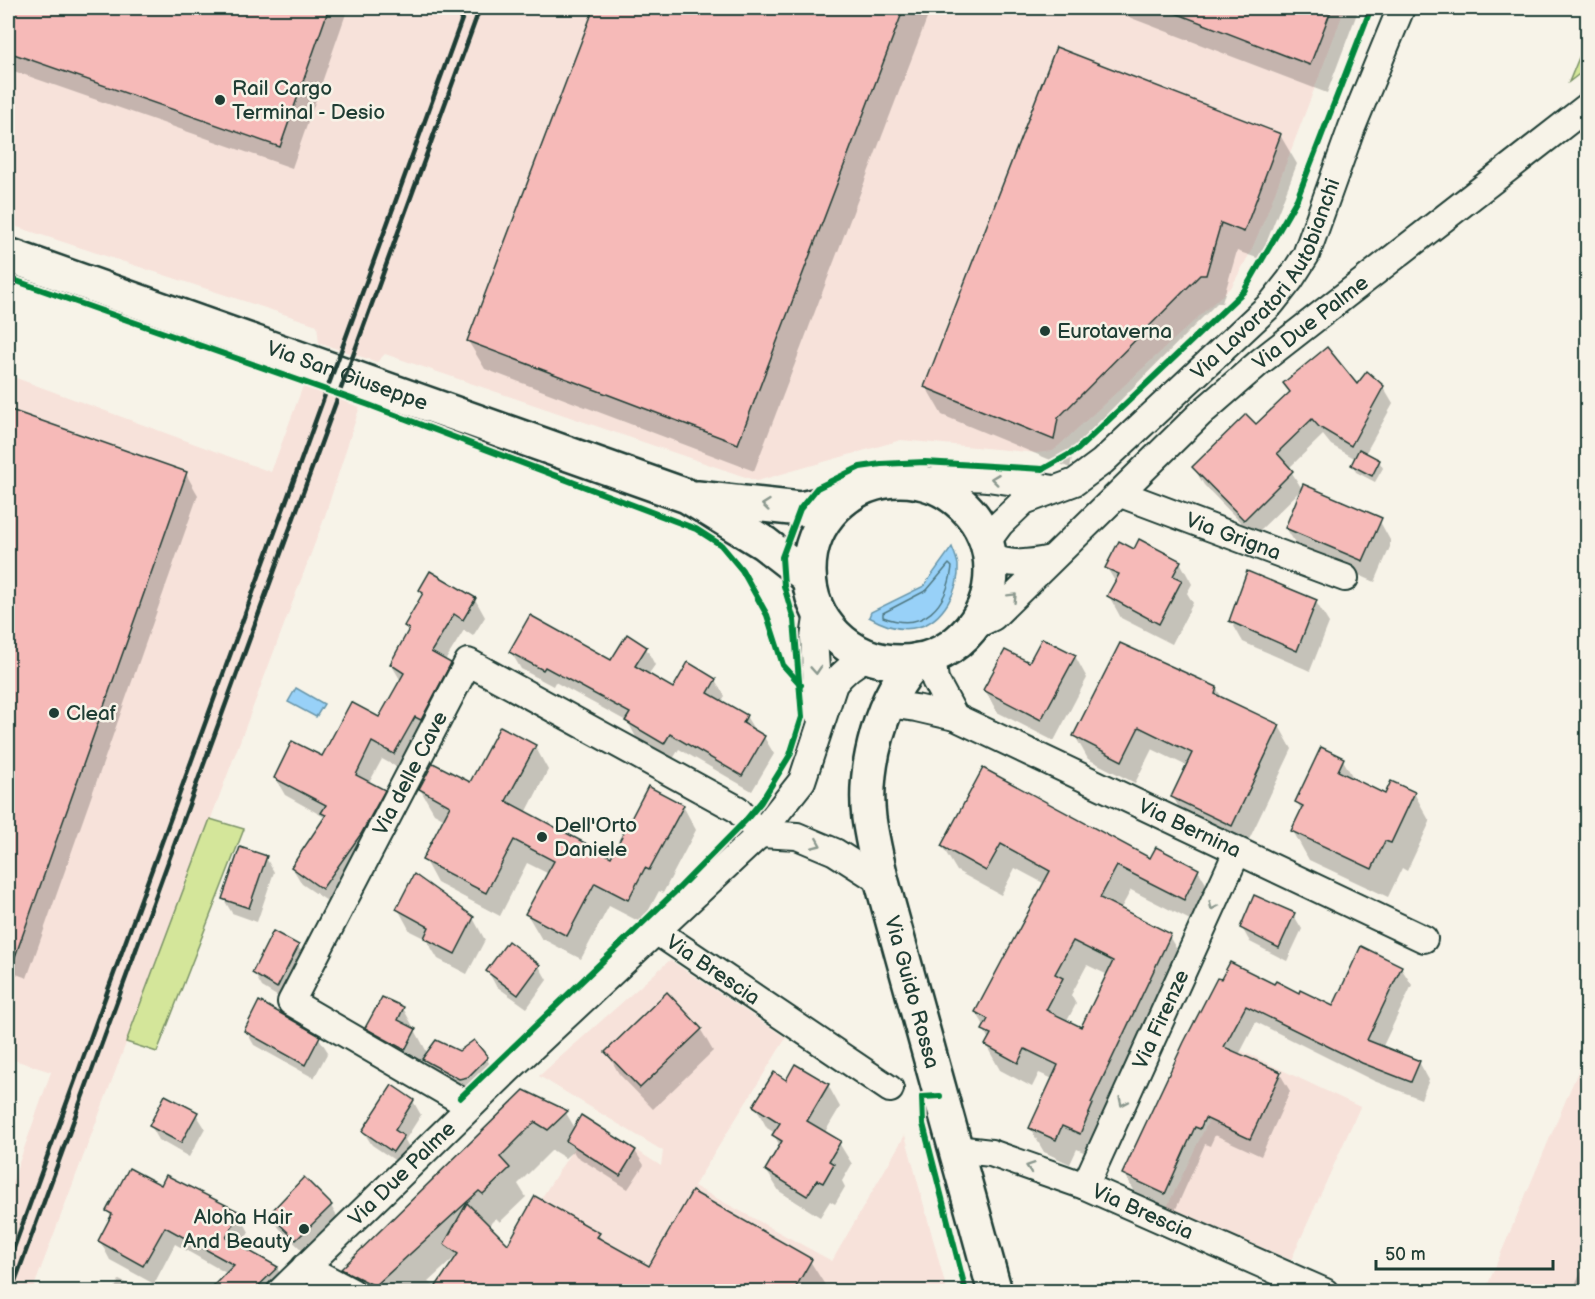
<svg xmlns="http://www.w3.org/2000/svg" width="1595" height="1299" viewBox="0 0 1595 1299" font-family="'Balsamiq Sans',sans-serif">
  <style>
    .built { fill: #f7e2da }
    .green { fill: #d4e69a; stroke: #7a9267; stroke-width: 1.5 }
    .water { fill: #98d1f8; stroke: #6896aa; stroke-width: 1.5 }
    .shadow { fill: #0003; fill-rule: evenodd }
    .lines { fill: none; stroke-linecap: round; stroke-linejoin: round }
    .shore { stroke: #4f7882; stroke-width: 1.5 }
    .building { fill: #f6bab8; stroke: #1f3d34; stroke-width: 1.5; fill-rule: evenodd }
    .street-casing { stroke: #1f3d34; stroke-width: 30 }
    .secondary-casing { stroke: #1f3d34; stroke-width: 38 }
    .street { stroke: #f7f3e8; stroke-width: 26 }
    .secondary { stroke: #f7f3e8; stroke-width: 33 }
    .rail { stroke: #1f3d34; stroke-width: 4.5 }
    .cycleway-casing { stroke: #f7f3e8; stroke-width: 10 }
    .cycleway { stroke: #00873e; stroke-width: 6 }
    .oneway { stroke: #8b988e }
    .poi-dot { fill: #1f3d34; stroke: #f7f3e8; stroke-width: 2 }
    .labels { text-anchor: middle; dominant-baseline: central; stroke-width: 5; stroke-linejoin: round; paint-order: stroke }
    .poi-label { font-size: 21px; fill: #1f3d34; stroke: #f7f3e8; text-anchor: start }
    .street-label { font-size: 21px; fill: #1f3d34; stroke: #f7f3e8 }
  </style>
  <rect width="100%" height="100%" fill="#f7f3e8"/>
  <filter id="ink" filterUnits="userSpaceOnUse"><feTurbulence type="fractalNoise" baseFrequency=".0167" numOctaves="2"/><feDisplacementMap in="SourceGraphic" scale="12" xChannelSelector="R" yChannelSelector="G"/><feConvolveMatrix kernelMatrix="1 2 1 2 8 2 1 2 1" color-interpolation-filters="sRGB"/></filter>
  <g filter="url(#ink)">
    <g class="built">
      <polygon points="8,8 1345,8 1266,216 1250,253 1232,286 1053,451 1037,453 901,440 757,481 385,354 377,362 353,354 319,343 317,325 8,224"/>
      <polygon points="8,375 271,472 303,386 360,406 324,519 32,1292 8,1291 8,1194 51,1072 8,1058"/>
      <polygon points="670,960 786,1038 694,1186 832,1261 905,1135 947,1291 481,1292 591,1121 661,1166 663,1151 539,1076"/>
      <polygon points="1587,1050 1587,1291 1485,1291"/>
      <polygon points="1242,1051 1360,1107 1291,1260 1167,1207"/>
    </g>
    <g class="green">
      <polygon points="1587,38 1587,68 1569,82"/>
      <polygon points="210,819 244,829 157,1052 126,1042"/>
    </g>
    <g class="water">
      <path d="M952,547c2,5 5,12 6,18 2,24 -15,56 -40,62 -16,5 -35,-2 -49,-10l2,-5 53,-26z"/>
      <polygon points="296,688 324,704 316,717 288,702"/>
    </g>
    <g class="shadow">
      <polygon points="8,8 348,8 292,168 8,69"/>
      <polygon points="596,8 931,8 754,471 485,369 468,341"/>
      <polygon points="1105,8 1359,8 1327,93"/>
      <polygon points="1280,135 1297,164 1260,259 1237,251 1222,303 1217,303 1074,447 1070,468 942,415 926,387"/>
      <polygon points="1285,383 1383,387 1393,404 1365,454 1379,461 1383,468 1375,482 1356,472 1353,465 1356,459 1331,445 1323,435 1289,468 1302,489 1254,536 1204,485 1194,468 1256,427 1290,393"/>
      <polygon points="8,410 186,474 198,495 27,978 8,971"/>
      <polygon points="1378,518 1390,540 1390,547 1375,582 1299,549 1286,528"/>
      <polygon points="1135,551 1180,562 1192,584 1187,593 1193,603 1172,644 1121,618 1109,596 1116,583 1107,568"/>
      <polygon points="421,590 475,599 485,617 473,636 464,630 445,661 450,664 460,681 404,771 382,759 369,783 383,791 393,808 333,905 302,884 292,867 326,818 285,795 275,778 323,758 380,719 401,681 391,664 409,633 405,626 424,595"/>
      <polygon points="1316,602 1329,623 1310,671 1243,642 1231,621"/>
      <polygon points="646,648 655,665 648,675 674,690 715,680 725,696 721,702 746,716 755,731 764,737 774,754 752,791 679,749 673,759 636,737 628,722 555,682 553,686 521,669 511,652 612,662"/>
      <polygon points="1075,656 1087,678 1054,741 997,712 985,690"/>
      <polygon points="1216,688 1223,699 1279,726 1292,749 1245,848 1186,820 1173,797 1187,766 1152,749 1135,783 1088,759 1075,736"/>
      <polygon points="535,746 548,770 526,813 611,859 683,806 696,830 663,893 659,891 642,923 609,906 581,959 541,938 527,914 549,874 527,863 500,916 437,883 424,859 445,819 434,813 420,789 471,784"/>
      <polygon points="1343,760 1355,781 1386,796 1414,793 1430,822 1407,871 1402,868 1388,897 1309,860 1293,831 1302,811 1297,802"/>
      <path d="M984,770l167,91 47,9 14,24 -14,30 -67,-34 -11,20 47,23 15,25 -88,199 -17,-8 -7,15 -26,-12 -14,-24 23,-49 -14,-6 -7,14 -32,-17 -14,-25 3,-5 -5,-10 1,-3 -9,-15 69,-128 -30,-16 -14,27 -44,-24 -15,-25zM1087,965l21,10 -26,54 -15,-8 9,-17 -5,-9z"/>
      <polygon points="266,858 274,872 257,922 232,913 223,898"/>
      <polygon points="398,909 473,918 485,940 467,974 438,959 426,939 410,931"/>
      <polygon points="1293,914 1302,929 1287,961 1250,942 1242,928"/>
      <polygon points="298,946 306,960 285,1001 262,987 254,973"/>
      <polygon points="1362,948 1401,968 1412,985 1382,1048 1419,1062 1429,1080 1421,1099 1374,1081 1256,1022 1239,1055 1280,1074 1290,1091 1261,1156 1215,1135 1210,1146 1205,1144 1175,1211 1134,1192 1124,1174 1185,1043 1275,986 1333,1008"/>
      <polygon points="539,966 547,980 527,1008 496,986 488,971"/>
      <polygon points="259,1003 319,1038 328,1052 314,1078 254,1045 246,1031"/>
      <polygon points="403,1008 428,1054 459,1053 486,1058 499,1079 481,1099 437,1080 424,1058 418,1070 379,1049 367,1028"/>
      <polygon points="701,1030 713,1051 653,1109 619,1074 607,1052"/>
      <polygon points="786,1082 828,1085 840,1107 825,1132 839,1143 852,1164 842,1181 845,1187 835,1204 830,1201 820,1217 779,1191 766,1170 780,1146 774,1135 775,1133 767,1128 755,1106"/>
      <path d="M525,1091l41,22 9,15 60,23 9,14 -16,24 -52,-33 -3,-5 -8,7 -13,-8 -34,34 8,13 -26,25 -4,-4 -8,8 20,20 90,-12 5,7 47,27 160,-7 15,24 -4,7h-401v-3l-2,3h-62l-13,-23zM454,1258l1,2 -18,27 -9,-5z"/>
      <polygon points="413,1101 421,1115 405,1140 411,1151 402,1165 372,1145 363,1131"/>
      <polygon points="196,1114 205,1128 189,1157 159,1140 151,1126"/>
      <polygon points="304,1179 331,1206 339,1220 305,1253 279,1228 271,1214"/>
      <polygon points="162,1187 239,1213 249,1232 241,1248 277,1268 288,1287 282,1292 209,1292 228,1274 175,1244 154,1284 110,1260 100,1241 112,1218 108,1211"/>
      <polygon points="1588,1255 1588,1292 1572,1292"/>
      <polygon points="119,1280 138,1289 140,1292 113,1292"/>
      <polygon points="1205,1283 1224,1292 1201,1292"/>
    </g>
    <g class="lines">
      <path class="shore" d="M949,564l3,3c-5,39 -28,66 -69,50v-4l44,-23z"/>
    </g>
    <g class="building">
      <polygon points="8,8 329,8 280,147 8,52"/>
      <polygon points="594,8 904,8 738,444 467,341"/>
      <polygon points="1165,8 1332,8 1310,65 1165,9"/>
      <polygon points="1056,47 1281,134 1244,232 1221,223 1206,275 1200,275 1058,418 1054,440 924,387"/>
      <polygon points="1327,347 1357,384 1367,371 1384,386 1351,446 1319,427 1312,419 1277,453 1293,471 1244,520 1192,467 1246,414 1256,424 1290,392 1283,383"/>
      <polygon points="8,409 187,472 10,971 8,971"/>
      <polygon points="1359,449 1380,460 1372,476 1351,465"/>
      <polygon points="1303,484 1382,518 1363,561 1285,528"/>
      <polygon points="1139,539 1181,561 1173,576 1182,580 1159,624 1107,596 1119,574 1105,568 1119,541 1134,549"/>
      <polygon points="430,571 476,598 463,620 454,614 431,652 451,663 421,720 415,717 394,754 372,742 356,775 385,790 361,834 322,889 291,867 326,815 321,813 326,805 274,778 292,741 322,756 351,702 379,717 404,673 390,664 409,629 404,626 423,593 419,590"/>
      <polygon points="1247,571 1317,600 1297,651 1229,621"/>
      <polygon points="530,615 611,660 627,634 647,647 635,666 673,688 688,662 716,679 708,693 747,715 743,723 765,736 742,776 670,734 664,744 625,721 630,713 545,667 543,670 509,652"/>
      <polygon points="1042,638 1076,655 1041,720 983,690 1005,650 1029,662"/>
      <polygon points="1120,643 1217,687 1215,694 1280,725 1232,826 1171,797 1192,753 1139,727 1122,761 1073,736"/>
      <polygon points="500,726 536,745 506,801 611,857 648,786 684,805 649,870 645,868 628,900 595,883 567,936 525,914 554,861 514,840 486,893 422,860 450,806 419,789 433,763 470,782"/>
      <polygon points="1321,747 1344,758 1338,771 1385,794 1391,781 1415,792 1391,843 1385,841 1372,869 1291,831 1303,806 1295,802"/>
      <path d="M983,768l167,90 6,-11 43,22 -15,31 -67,-34 -17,32 71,36 -80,169 2,1 -13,30 -18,-8 -6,14 -27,-12 29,-63 -33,-16 -7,14 -33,-18 6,-11 -9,-4 6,-11 -13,-7 75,-141 -49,-27 -15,27 -45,-25zM1073,941l40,20 -32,66 -35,-17 17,-32 -8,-4z"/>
      <polygon points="240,847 267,856 249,908 222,899"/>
      <polygon points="414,874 474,917 455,954 424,938 429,927 396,909"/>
      <polygon points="1254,895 1295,913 1279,948 1240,928"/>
      <polygon points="273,931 299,945 277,988 252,973"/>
      <polygon points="508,941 540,965 518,995 486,971"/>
      <polygon points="1361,946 1402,966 1367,1040 1420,1061 1411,1082 1362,1063 1246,1006 1224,1047 1281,1072 1250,1139 1205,1118 1200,1129 1195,1127 1165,1194 1122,1174 1184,1042 1217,978 1221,979 1230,962 1274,984 1276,981 1299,993 1300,990 1333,1006"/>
      <polygon points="667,992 702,1029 640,1088 605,1052"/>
      <polygon points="382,997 404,1007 398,1020 416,1029 405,1050 365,1028"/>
      <polygon points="259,1001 320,1036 305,1065 244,1031"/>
      <polygon points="436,1040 459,1051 474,1040 488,1057 468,1077 459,1079 422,1059"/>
      <polygon points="795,1064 829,1084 807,1121 841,1141 829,1161 834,1164 823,1183 817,1180 807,1196 765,1170 782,1141 772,1135 780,1123 753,1106 774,1072 786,1080"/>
      <polygon points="392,1085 414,1100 395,1130 404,1136 393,1152 362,1131"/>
      <polygon points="524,1090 568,1111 548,1130 535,1122 500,1157 510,1168 483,1194 479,1191 375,1286 341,1269"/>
      <polygon points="165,1095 198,1112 181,1143 149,1126"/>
      <polygon points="581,1115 636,1150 620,1176 566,1141"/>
      <polygon points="129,1168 161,1185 166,1175 240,1212 226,1238 278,1267 252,1292 207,1292 234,1265 165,1227 143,1266 98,1241 112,1214 106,1211"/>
      <polygon points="304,1177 332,1205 296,1240 269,1214"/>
      <polygon points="692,1191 812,1259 793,1292 432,1292 458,1254 444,1244 467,1203 508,1244 535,1196 600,1233 597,1237 649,1266"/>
    </g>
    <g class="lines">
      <defs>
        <g id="street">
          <path d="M922,483c44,-13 88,-2 131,6"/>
          <path id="s1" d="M1121,494l224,84"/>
          <path id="s2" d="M986,543l14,-19 24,-23 51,-19 27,-20 169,-158 19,-24 16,-25 46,-128 49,-119"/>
          <path d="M989,556c22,10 39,8 62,3"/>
          <polyline points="818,612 814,638 819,715"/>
          <path id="s3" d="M970,628l23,-11 207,-203 61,-53 327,-255"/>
          <polyline points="932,656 935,680 955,717"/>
          <path id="s4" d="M888,704l28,4 39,9 469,222"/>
          <path id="s5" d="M656,931l234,158"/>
          <path id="s6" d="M470,1106l-179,-104 177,-340 269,147 23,25 37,2 38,16 47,30"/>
          <path id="s7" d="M956,1149l35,4 94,33 240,106"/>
          <path id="s8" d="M1085,1186l152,-334"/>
          <polyline points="305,1267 352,1292"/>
          <path id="s9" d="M280,1292l228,-222 252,-236 42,-53 32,-97c10,-13 20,-21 35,-28"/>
        </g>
        <g id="secondary">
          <path id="s10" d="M8,255l679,241 77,47 45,35"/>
          <circle cx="900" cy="571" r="91"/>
          <polyline points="697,498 800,509 844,499"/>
          <path id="s11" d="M918,660c-37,34 -55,109 -49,158 3,21 8,43 13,64l113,410"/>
        </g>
      </defs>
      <use href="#street" class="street-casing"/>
      <use href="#secondary" class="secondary-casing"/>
      <use href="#street" class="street"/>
      <use href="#secondary" class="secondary"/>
      <g class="rail">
        <polyline points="8,1264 466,8"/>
        <polyline points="11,1292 480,8"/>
      </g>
      <defs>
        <g id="cycleway">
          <polyline points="8,278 369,405 696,529 721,545 742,570 767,615 783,665 801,685"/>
          <polyline points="940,1096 922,1097 923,1124 966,1292"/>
          <polyline points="460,1098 679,888 746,820 761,802 790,755 802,717 794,620 784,586 782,557 800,509 817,488 860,467 881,464 925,462 1043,469 1077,450 1244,291 1297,199 1371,8"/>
        </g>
      </defs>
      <use href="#cycleway" class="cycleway-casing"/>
      <use href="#cycleway" class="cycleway"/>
    </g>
    <defs><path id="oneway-chevron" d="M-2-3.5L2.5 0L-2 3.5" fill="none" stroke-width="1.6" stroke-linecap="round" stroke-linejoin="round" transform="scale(1.5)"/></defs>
    <g class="oneway">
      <use href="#oneway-chevron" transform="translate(995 479) rotate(-173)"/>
      <use href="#oneway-chevron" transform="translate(766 505) rotate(-174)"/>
      <use href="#oneway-chevron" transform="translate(1013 597) rotate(-45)"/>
      <use href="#oneway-chevron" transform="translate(816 670) rotate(86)"/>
      <use href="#oneway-chevron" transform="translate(817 844) rotate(23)"/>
      <use href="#oneway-chevron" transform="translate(1213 906) rotate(115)"/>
      <use href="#oneway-chevron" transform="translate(1123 1102) rotate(115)"/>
      <use href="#oneway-chevron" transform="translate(1030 1167) rotate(-161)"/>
    </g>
  </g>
  <g class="poi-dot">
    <circle cx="220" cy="100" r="6"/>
    <circle cx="1045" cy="331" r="6"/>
    <circle cx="54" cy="713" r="6"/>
    <circle cx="542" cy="837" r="6"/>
    <circle cx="304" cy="1229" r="6"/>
  </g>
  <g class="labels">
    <g class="poi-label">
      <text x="232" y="88">Rail Cargo<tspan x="232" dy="24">Terminal - Desio</tspan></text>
      <text x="1057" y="331">Eurotaverna</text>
      <text x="66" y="713">Cleaf</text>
      <text x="554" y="825">Dell'Orto<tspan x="554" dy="24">Daniele</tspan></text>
      <text x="292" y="1217" text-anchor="end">Aloha Hair<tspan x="292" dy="24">And Beauty</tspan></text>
    </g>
    <g class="street-label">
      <text stroke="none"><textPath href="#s2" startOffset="394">Via Lavoratori Autobianchi</textPath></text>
      <text stroke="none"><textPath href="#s3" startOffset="459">Via Due Palme</textPath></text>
      <text stroke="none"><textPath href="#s10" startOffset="360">Via San Giuseppe</textPath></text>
      <text stroke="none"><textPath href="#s1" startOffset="120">Via Grigna</textPath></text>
      <text stroke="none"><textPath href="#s6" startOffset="465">Via delle Cave</textPath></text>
      <text stroke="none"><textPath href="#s4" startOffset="328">Via Bernina</textPath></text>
      <text stroke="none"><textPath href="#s5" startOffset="69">Via Brescia</textPath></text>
      <text stroke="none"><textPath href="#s11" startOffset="350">Via Guido Rossa</textPath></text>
      <text stroke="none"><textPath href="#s8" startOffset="183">Via Firenze</textPath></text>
      <text stroke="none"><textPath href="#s9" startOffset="170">Via Due Palme</textPath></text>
      <text stroke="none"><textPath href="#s7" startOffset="198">Via Brescia</textPath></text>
    </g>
  </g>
  <rect width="1595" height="1299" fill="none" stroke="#f7f3e8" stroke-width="30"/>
  <rect x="15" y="15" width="1565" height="1269" fill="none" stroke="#1f3d34" stroke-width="2" filter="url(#ink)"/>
  <path d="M1376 1260v9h177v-9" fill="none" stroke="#1f3d34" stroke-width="3"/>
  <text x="1385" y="1260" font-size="18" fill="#1f3d34" stroke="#f7f3e8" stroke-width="4.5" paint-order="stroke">50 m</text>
</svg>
